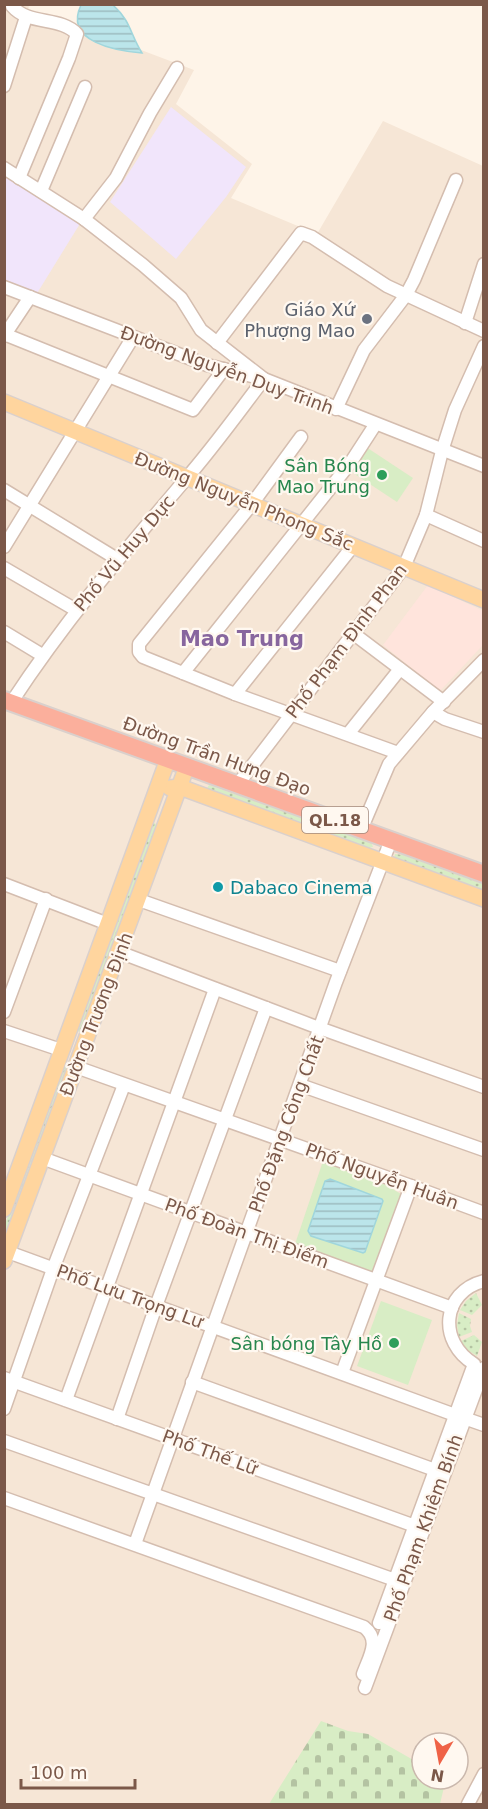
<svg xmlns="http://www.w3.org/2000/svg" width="488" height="1809" viewBox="0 0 488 1809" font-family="'DejaVu Sans',sans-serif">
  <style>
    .residential { fill: #f6e6d6; fill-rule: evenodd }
    .commercial { fill: #ffe4dc }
    .education { fill: #f1e5fb }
    .grass { fill: url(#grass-dots) }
    .cemetery { fill: url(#cemetery-stones) }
    .green { fill: #d8edc5 }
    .water { fill: url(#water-rules); stroke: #a0d6dc; stroke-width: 1.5 }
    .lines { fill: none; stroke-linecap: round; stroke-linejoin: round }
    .minor-casing { stroke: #d4bdaf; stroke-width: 15 }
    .major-casing { stroke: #dad0cc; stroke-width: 18 }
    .highway-casing { stroke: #dad0cc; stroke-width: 20 }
    .minor { stroke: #fff; stroke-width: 12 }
    .major { stroke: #ffd59e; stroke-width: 15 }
    .highway { stroke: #fbaf9c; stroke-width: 16 }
    .worship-dot { fill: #6b7280; stroke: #fff8f0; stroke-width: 2 }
    .leisure-dot { fill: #2e9e5b; stroke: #fff8f0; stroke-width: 2 }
    .culture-dot { fill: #0f9aa8; stroke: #fff8f0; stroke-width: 2 }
    .labels { text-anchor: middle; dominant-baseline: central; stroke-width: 4.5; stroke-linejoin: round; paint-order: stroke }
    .shield { fill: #fff8f0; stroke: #a3887b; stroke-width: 1.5 }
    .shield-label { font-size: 16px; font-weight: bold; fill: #7b5849 }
    .worship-label { font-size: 18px; fill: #5b616d; stroke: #fff8f0; text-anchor: end }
    .street-label { font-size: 18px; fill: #7b5849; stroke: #fff8f0 }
    .leisure-label { font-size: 18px; fill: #27864d; stroke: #fff8f0; text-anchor: end }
    .culture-label { font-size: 18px; fill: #0d838f; stroke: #fff8f0; text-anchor: start }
    .quarter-label { font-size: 21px; font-weight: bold; fill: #87669e; stroke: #fff8f0 }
  </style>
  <defs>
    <pattern id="grass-dots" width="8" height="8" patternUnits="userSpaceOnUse" patternTransform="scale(1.5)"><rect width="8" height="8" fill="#d8edc5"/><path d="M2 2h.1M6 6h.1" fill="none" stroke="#b4c3a2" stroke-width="1.8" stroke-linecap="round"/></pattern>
    <pattern id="cemetery-stones" width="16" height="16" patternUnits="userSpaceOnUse" patternTransform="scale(1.5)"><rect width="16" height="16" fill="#d8edc5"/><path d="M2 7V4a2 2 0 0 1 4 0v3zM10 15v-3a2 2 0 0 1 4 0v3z" fill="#b4c3a2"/></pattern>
    <pattern id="water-rules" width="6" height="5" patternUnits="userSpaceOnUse" patternTransform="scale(1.5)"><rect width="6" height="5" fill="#bbe5ea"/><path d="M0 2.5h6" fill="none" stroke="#9dbcc0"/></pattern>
  </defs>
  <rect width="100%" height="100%" fill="#fef4e8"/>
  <path class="residential" d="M29,4l-1,8 39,10 127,48 -18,34 76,60 -21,34 86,36 66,-113 100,45 1,1638h-479l-1,-1799zM422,1743h36v36h-36z"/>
  <polygon class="commercial" points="428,585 483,611 483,645 440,691 383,645"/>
  <g class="education">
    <polygon points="171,107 246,167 226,197 176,259 110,202"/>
    <polygon points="4,177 81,222 36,295 5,281"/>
  </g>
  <g class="grass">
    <polygon points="209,785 371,842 373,847 367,848 206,790"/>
    <polygon points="155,823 157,827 83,1033 80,1033 77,1030 152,824"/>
    <polygon points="395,854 403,855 483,884 483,893 394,859"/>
    <polygon points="64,1063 70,1063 5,1246 4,1227"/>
    <polygon points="476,1293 482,1305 472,1315 460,1310 466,1301"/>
    <polygon points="459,1313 471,1319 470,1326 472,1332 459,1337 457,1325"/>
    <polygon points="474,1335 482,1342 477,1356 466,1349 461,1341"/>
  </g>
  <polygon class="cemetery" points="321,1721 348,1731 368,1734 422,1765 422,1779 442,1779 445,1783 440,1804 269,1804"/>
  <g class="green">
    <polygon points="366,447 413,478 397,502 350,471"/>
    <polygon points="323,1161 384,1184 401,1194 374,1271 370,1273 294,1247"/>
    <polygon points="381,1301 432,1320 408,1385 357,1366"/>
  </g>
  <g class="water">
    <path d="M81,5h32c18,16 17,29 29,48 -25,-2 -79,-11 -61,-48z"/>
    <polygon points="330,1179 382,1199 383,1201 365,1252 363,1253 311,1236 308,1231 325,1181"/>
  </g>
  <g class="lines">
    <defs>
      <g id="minor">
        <path d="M12,6c17,20 48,10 65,28l-8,24 -50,120"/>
        <polyline points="4,86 26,17"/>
        <path d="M4,168l80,51 59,46 38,33 20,32 63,49c-26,34 -51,69 -79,101 -62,73 -121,142 -174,223"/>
        <polyline points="41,191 85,87"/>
        <polyline points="84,219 116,178 150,113 177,68"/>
        <polyline points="4,287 207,365 264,379 484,466"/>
        <polyline points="465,323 484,264"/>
        <polyline points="4,334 193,410 224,369"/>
        <polyline points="4,336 30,297"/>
        <polyline points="217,343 301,233 312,237 387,286 484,331"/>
        <polyline points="336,409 364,350 406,295 414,280 456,180"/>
        <polyline points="301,437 252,504 139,644 139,652 143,657 235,694 398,753"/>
        <polyline points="4,490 117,559"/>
        <polyline points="426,515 484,541"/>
        <polyline points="4,547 133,337"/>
        <polyline points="4,568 76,610"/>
        <polyline points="4,632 42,655"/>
        <polyline points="354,634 444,702"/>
        <polyline points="183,673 351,462 375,425"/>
        <polyline points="235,694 353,546"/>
        <polyline points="433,712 445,719 484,732"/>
        <polyline points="348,734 400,669"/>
        <polyline points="238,784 404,567 426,515 442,451 455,410 484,346"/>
        <polyline points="361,830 389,764 433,712 484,660"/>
        <polyline points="4,884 108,924"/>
        <polyline points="139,900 340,971"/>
        <polyline points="119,952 311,1025 484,1087"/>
        <polyline points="4,1012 46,899"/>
        <polyline points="4,1031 61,1050"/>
        <polyline points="76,1067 411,1186 484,1213"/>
        <polyline points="300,1085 484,1150"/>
        <polyline points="42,1158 452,1308"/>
        <polyline points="8,1252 455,1415"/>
        <polyline points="342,1373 411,1186"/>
        <polyline points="4,1378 415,1526"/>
        <polyline points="192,1382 435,1470"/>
        <polyline points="66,1400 215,989"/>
        <polyline points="4,1409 53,1269 124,1085"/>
        <polyline points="464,1418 484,1425"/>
        <polyline points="117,1419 156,1306 266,1008"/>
        <polyline points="4,1441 395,1580"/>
        <path d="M4,1498l360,129c17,13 5,30 -1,47"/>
        <polyline points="135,1544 336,982 391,840"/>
        <path d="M379,1623l95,-259c-36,-22 -33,-72 10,-83"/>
        <polyline points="365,1688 484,1368"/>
        <polyline points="468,1804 484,1774"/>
      </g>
      <g id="major">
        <polyline points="4,402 484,600"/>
        <polyline points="170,788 180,787 484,899"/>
        <polyline points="4,1209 168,759"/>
        <polyline points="4,1261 187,766"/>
      </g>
      <polyline id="highway" points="4,700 484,874"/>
    </defs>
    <use href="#minor" class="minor-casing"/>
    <use href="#major" class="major-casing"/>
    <use href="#highway" class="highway-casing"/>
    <use href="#minor" class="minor"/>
    <use href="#major" class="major"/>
    <use href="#highway" class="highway"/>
  </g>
  <circle class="worship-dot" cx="367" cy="319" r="6"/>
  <g class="leisure-dot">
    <circle cx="382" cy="475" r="6"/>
    <circle cx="394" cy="1343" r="6"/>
  </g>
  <circle class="culture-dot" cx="218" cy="887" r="6"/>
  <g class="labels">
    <rect class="shield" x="302" y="807" width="66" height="26" rx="4.5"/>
    <g class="shield-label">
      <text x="335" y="820">QL.18</text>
    </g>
    <g class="worship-label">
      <text x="355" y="309">Giáo Xứ<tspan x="355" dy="21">Phượng Mao</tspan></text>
    </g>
    <g class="street-label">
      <text transform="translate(227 370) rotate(20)">Đường Nguyễn Duy Trinh</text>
      <text transform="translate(244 501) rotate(22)">Đường Nguyễn Phong Sắc</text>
      <text transform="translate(124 553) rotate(-50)">Phố Vũ Huy Dực</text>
      <text transform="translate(346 641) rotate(-53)">Phố Phạm Đình Phan</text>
      <text transform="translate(217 756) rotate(20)">Đường Trần Hưng Đạo</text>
      <text transform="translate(96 1014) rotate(-69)">Đường Trương Định</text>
      <text transform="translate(286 1124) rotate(-70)">Phố Đặng Công Chất</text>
      <text transform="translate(382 1176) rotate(20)">Phố Nguyễn Huân</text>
      <text transform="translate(247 1233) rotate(20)">Phố Đoàn Thị Điểm</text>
      <text transform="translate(130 1296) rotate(20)">Phố Lưu Trọng Lư</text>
      <text transform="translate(210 1452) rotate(20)">Phố Thế Lữ</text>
      <text transform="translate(423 1528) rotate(-70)">Phố Phạm Khiêm Bính</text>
    </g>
    <g class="leisure-label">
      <text x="370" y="465">Sân Bóng<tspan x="370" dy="21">Mao Trung</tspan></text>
      <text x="382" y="1343">Sân bóng Tây Hồ</text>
    </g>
    <g class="culture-label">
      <text x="230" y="887">Dabaco Cinema</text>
    </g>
    <g class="quarter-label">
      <text x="242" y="639">Mao Trung</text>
    </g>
  </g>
  <rect width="488" height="1809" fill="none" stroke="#7b5849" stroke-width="12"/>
  <g transform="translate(440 1761) rotate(190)"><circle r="28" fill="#fff8f0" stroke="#cab8ad" stroke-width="1.5"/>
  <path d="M0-4.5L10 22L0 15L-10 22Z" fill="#ef6246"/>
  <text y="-9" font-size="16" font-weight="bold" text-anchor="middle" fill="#7b5849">N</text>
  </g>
  <path d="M21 1779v9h114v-9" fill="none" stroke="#7b5849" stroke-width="3"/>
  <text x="30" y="1779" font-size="18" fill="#7b5849" stroke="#fff8f0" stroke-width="4.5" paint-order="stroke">100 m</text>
</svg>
